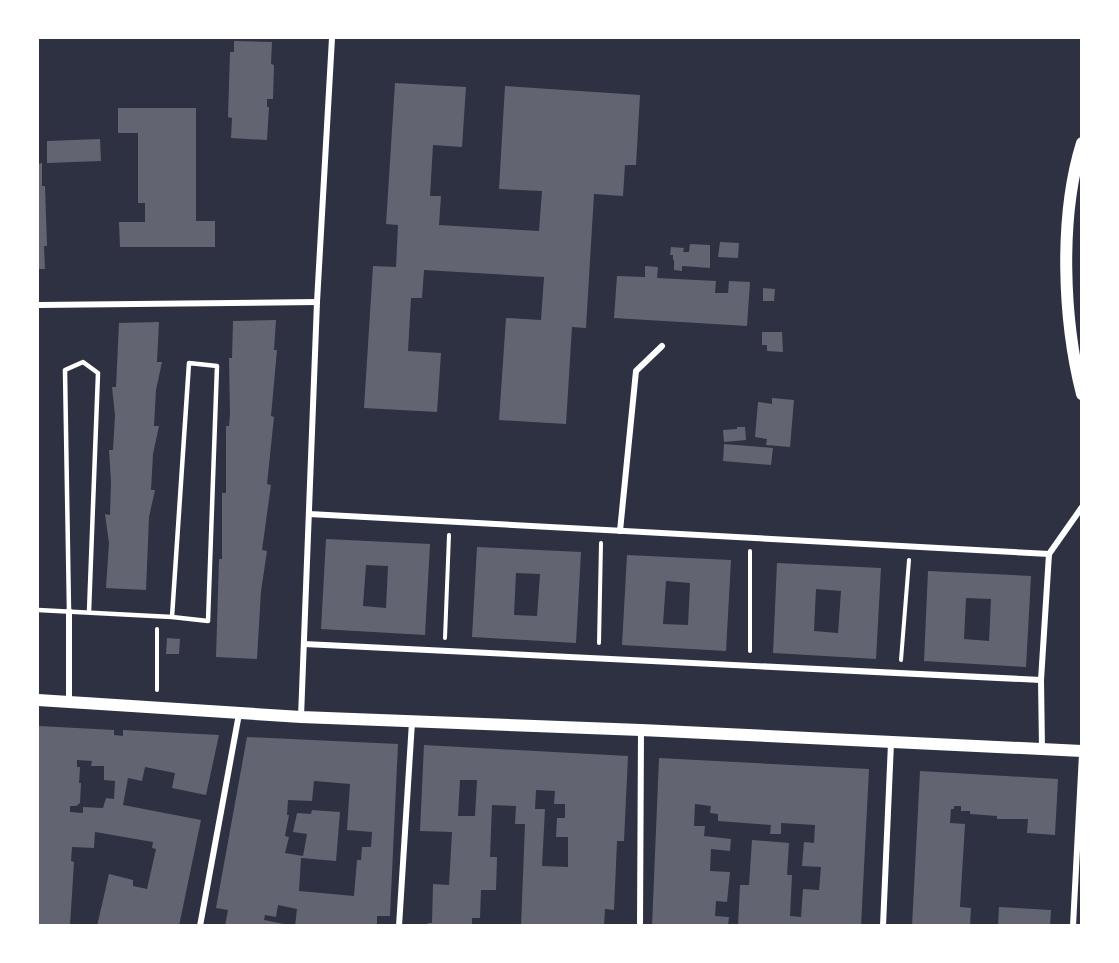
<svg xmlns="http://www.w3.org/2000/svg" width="1119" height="963" viewBox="0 0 1119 963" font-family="'Crimson Pro',serif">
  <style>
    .building { fill: #626471; fill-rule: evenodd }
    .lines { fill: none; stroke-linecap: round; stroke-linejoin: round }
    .path { stroke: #fff; stroke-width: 4 }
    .service { stroke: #fff; stroke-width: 4.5 }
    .minor { stroke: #fff; stroke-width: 6 }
    .secondary { stroke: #fff; stroke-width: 12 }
  </style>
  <rect width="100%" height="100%" fill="#2d3142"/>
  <g class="building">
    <polygon points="234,41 272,42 271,64 274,65 273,99 267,99 267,107 269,107 267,140 231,138 232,118 228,117 230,52 234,52"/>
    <polygon points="395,83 466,87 462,147 433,145 430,196 441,196 439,225 539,231 542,191 499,189 505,86 640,95 636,165 625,165 623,196 594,194 586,328 572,327 566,424 499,420 506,318 541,320 544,277 424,270 422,298 411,298 408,351 441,353 437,412 364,408 373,266 396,267 398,225 386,224"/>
    <polygon points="118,108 196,108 196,221 215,221 215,247 120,247 119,222 145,222 145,203 138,203 138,133 118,133"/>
    <polygon points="100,139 101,161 47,163 47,141"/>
    <polygon points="42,163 42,186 45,186 47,246 44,246 45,269 38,269 38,164"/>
    <polygon points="720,242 739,243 738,258 718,257"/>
    <polygon points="690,244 710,245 710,268 682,266 682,271 674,270 674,260 673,260 673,255 670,255 671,247 684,248 683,252 689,252"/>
    <polygon points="645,266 658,267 657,278 716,281 715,293 728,293 729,281 750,282 747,326 614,318 617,276 645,277"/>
    <polygon points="763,288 775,289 774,301 763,301"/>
    <polygon points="276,320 274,350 277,350 271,416 274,417 267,484 271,485 262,550 267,551 261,591 257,659 216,657 219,559 222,559 222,493 226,493 226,426 229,426 230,415 229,358 232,358 233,321"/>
    <polygon points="159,322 157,362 162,362 156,390 154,426 159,426 153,454 151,490 155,490 149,517 146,590 106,588 109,543 105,514 110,515 111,482 109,450 113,450 115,415 112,387 116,387 119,323"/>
    <polygon points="762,332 782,332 783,352 767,351 767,345 762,345"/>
    <polygon points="772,398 794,400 790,447 766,445 767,439 755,437 758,402 772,404"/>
    <polygon points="737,427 745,427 746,440 724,442 723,430 737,429"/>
    <polygon points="724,444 773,448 771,465 723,461"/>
    <path d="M326,539l104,5 -5,91 -104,-6zM366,565l22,1 -2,42 -23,-2z"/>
    <path d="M477,547l104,5 -5,91 -104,-6zM516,573l24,1 -3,42 -23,-1z"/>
    <path d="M627,555l104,5 -5,91 -104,-6zM666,581l24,2 -2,42 -25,-1z"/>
    <path d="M777,563l104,5 -5,91 -103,-6zM816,589l25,2 -3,42 -24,-2z"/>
    <path d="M928,571l103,5 -5,91 -102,-6zM966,598l25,1 -2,42 -25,-2z"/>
    <polygon points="167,638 180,639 179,654 166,654"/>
    <path d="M39,726l75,4v5l9,1v-6l96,5 -13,60 -34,-7 3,-15 -30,-6 -3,14 -14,-3 -5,27 78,15 -22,106h-82l12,-52 24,6v6l14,3 9,-40 -4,-1 1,-6 -58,-10 -1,16 -22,-1 -1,14 3,1 -4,64h-32v-165zM77,760l15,1 -1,5h13v14l11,1 -1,18 -8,-1 -3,10 -20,-1v6l-13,-1v-6h6l4,-3 1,-20h-2l1,-16h-3z"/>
    <path d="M247,737l151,7 -8,172h-13v10h-82l2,-17 -19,-4 -2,12 -11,-2 -1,5 20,4v2h-59l3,-16 -12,-2zM314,781l36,3 -3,46 25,2 -1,15h-9l-1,13h-4l-3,36 -55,-5 2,-33 35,3 4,-49 -28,-2 -1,4 -14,-1 -4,19 14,2 -4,22 -18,-3 4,-16 -4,-1 4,-21h-2l1,-15 24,1z"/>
    <path d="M424,745l204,11 -4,85h-7l-3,69 -9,-1 -1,17h-83l4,-102h-10l1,-18 -24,-1 -2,52h7l-1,33h-15l-1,28h-8v8h-44v-3h4l1,-39 16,1 3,-53 -32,-1zM460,780h17l-2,36h-17zM536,790l19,1 -1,13h11v14h-8l-1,19h12v30l-26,-1 3,-57h-10z"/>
    <polygon points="659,758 869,769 861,926 738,926 740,885 749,885 752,840 789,843 787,875 792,875 790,916 801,917 803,889 819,890 821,867 802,866 804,842 814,843 815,825 781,823 781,834 770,834 771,825 718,821 718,814 710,813 711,806 695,804 694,826 705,826 704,836 731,839 730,851 711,849 710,871 730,872 727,902 716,901 715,916 729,917 728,926 652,926"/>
    <polygon points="920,771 1058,779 1055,835 1027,833 1028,819 997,819 997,816 970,814 970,811 961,811 961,806 954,806 954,809 951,809 950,823 965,824 960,907 971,908 970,926 912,926"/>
    <polygon points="999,907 1051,910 1050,926 998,926"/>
  </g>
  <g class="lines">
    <g class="path">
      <polyline points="157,629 157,690"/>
      <polyline points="445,638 449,535"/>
      <polyline points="599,643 601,543"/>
      <polyline points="750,651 750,551"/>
      <polyline points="901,660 909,560"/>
    </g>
    <g class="service">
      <polyline points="38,610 172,617 208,621 217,366 189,363 172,617"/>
      <polyline points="69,611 65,370 83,362 98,373 89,612"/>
    </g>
    <g class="minor">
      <polyline points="38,305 317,302"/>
      <polyline points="309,514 1049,554"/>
      <polyline points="620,531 636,371 662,346"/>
      <polyline points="69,611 69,701"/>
      <polyline points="304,644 1041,680"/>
      <polyline points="301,717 317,302 332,38"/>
      <polyline points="1042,749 1041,680 1049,554 1082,507"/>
      <polyline points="200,926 239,714"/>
      <polyline points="399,926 412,722"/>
      <polyline points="640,926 641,730"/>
      <polyline points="883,926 891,743"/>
      <polyline points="1073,926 1082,754"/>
    </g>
    <g class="secondary">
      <path d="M1082,143c-23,74 -19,176 0,251"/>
      <polyline points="38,700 301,717 641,730 1082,751"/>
    </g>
  </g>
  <rect width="1119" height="963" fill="none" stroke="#ffffff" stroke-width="78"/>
</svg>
